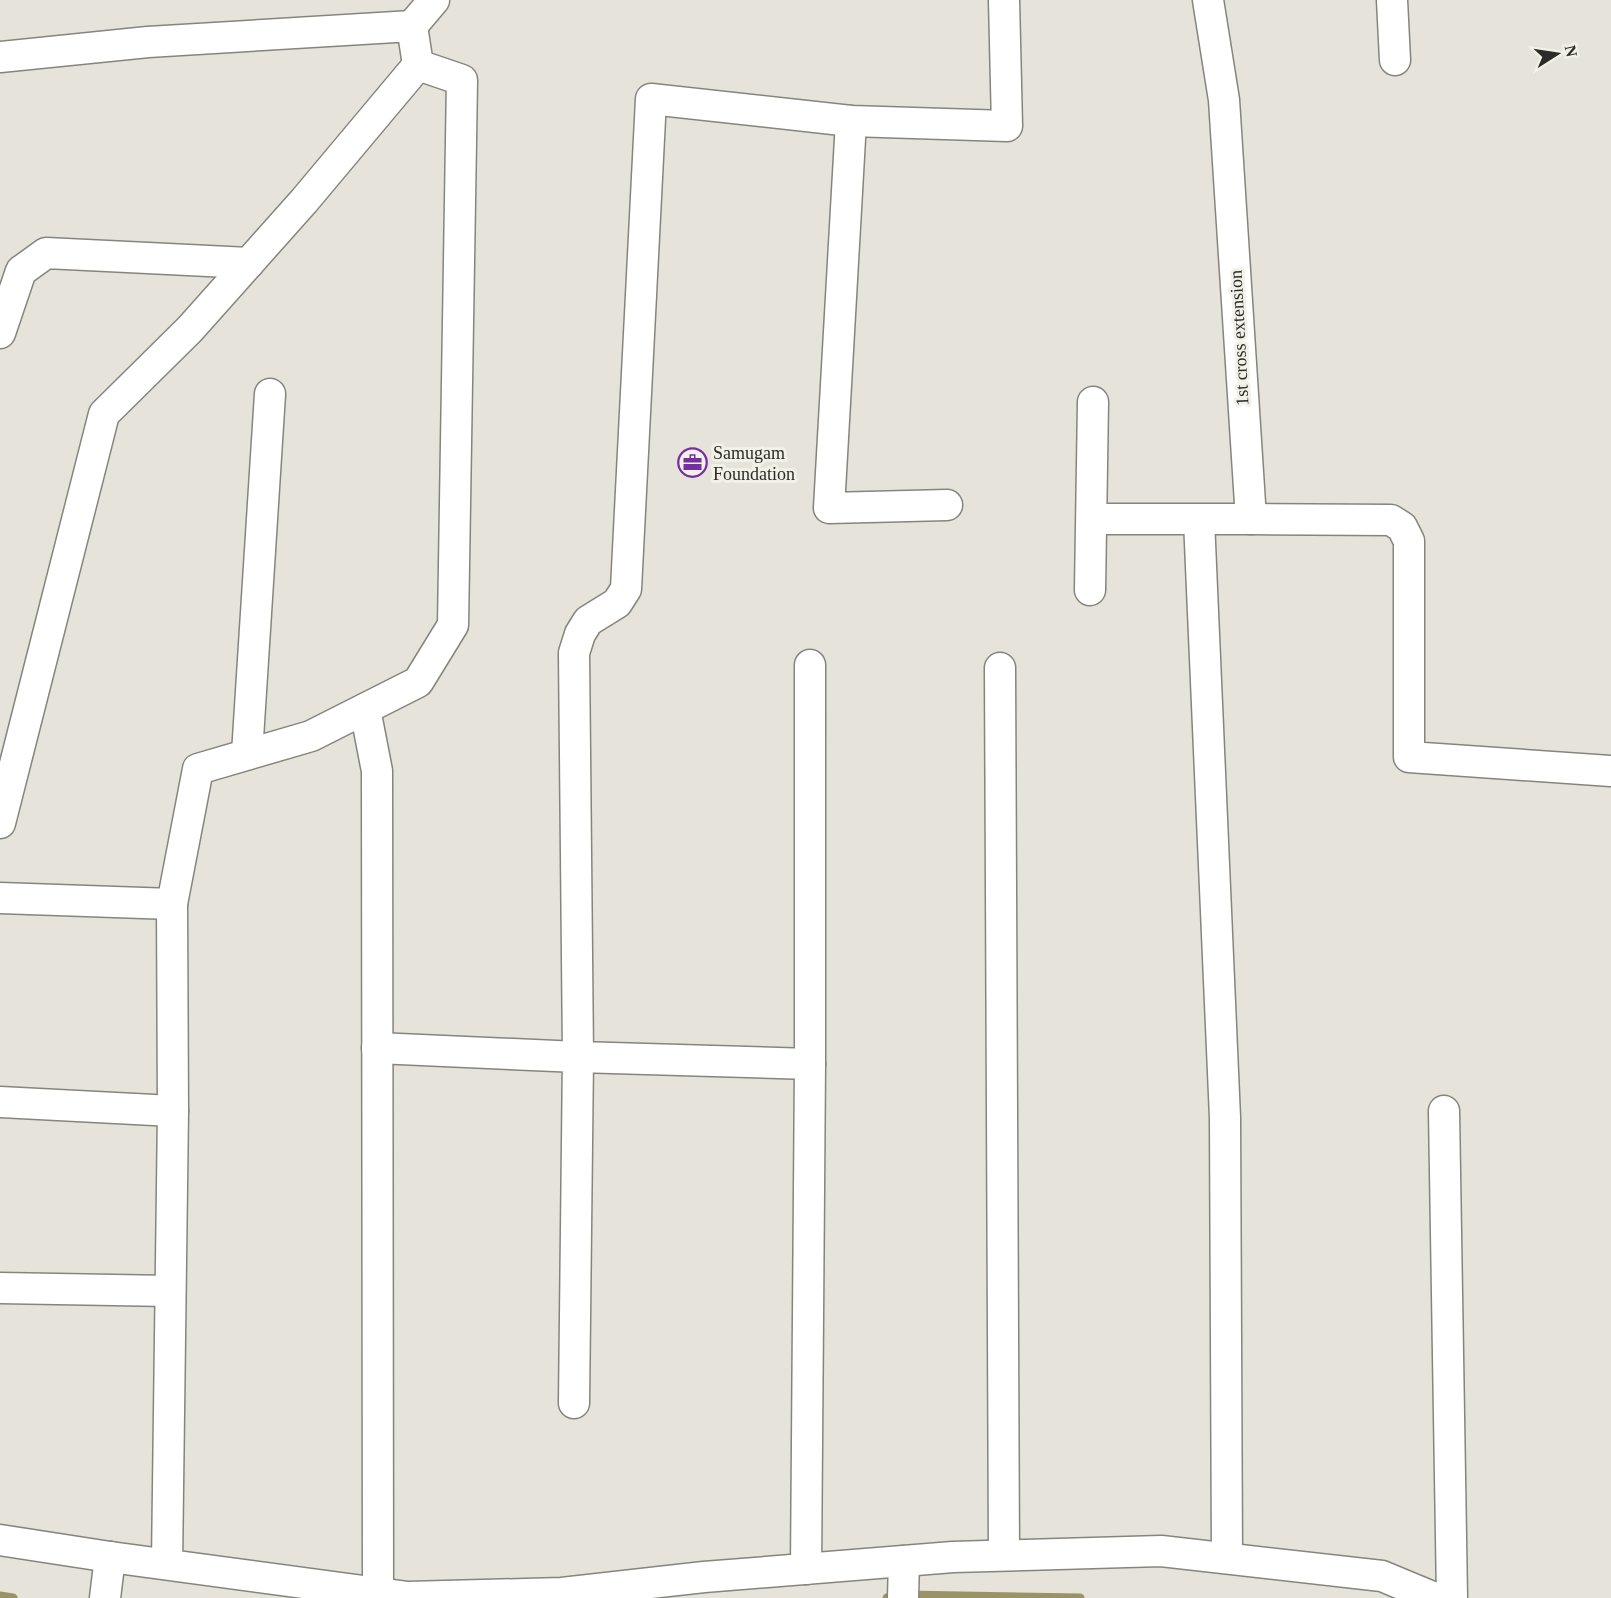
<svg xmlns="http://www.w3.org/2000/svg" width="1611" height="1598" viewBox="0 0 1611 1598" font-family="Georgia,serif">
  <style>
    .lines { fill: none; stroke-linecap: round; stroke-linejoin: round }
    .stream { stroke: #9b9365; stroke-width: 9 }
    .street-casing { stroke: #86857c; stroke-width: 33 }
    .street { stroke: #fff; stroke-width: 30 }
    .labels { text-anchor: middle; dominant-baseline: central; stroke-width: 6; stroke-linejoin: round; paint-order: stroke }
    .street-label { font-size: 18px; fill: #2b2b27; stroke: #f2f1e7 }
    .poi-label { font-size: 18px; fill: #2b2b27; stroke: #f2f1e7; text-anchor: start }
  </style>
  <rect width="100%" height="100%" fill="#e5e3da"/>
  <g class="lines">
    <g class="stream">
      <polyline points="0,1596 13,1598"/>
      <polyline points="887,1598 905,1595 1080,1598"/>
    </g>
    <defs>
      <g id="street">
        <polyline points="1392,0 1395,60"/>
        <polyline points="412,26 434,0"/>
        <polyline points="0,57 148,42 412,26 418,65 462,80 453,625 418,682 311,736 198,769 172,904 173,1111 167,1564"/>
        <polyline points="851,121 829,508 947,505"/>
        <polyline points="0,333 21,271 46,253 249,263"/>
        <polyline points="1092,519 1251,519 1224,100 1208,0"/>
        <polyline points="1251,519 1391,520 1402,527 1409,541 1409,757 1611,771"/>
        <polyline points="1199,520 1225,1118 1227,1558"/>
        <polyline points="1090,590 1093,402"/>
        <polyline points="1000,668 1004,1555"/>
        <polyline points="365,709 377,771 378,1593"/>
        <polyline points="247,754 270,394"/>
        <polyline points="0,823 104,414 190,329 304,201 418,65"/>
        <polyline points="0,898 172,904"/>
        <polyline points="377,1048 578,1057 574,1403"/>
        <polyline points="810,1064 578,1057 574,653 580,634 588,621 617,603 626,589 651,99 851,121 1007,126 1004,0"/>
        <polyline points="0,1102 173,1111"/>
        <polyline points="1444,1111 1452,1598"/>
        <polyline points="0,1288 170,1291"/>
        <polyline points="0,1540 110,1557 408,1597 562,1593 704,1577 953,1557 1161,1551 1382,1576 1435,1598"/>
        <polyline points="806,1569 810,1064 810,665"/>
        <polyline points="105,1598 110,1557"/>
        <polyline points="903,1598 904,1561"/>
      </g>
    </defs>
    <use href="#street" class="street-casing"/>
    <use href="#street" class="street"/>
  </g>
  <defs>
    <symbol id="office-ring" viewBox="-11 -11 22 22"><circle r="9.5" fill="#f2f1e7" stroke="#762fa2" stroke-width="1.5"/><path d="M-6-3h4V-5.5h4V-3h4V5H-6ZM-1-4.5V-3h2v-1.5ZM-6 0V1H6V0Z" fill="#762fa2"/></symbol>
  </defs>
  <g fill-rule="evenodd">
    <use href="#office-ring" x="676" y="446" width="33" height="33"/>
  </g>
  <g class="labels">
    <g class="street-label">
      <text transform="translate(1239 338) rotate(-93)">1st cross extension</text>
    </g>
    <g class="poi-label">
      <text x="713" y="453">Samugam<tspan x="713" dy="21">Foundation</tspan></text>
    </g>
  </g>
  <g transform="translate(1557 54) rotate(78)" stroke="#f2f1e7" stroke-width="4.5" paint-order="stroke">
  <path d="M0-4.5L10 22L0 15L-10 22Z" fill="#2b2b27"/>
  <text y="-9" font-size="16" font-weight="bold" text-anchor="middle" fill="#2b2b27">N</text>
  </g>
</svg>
